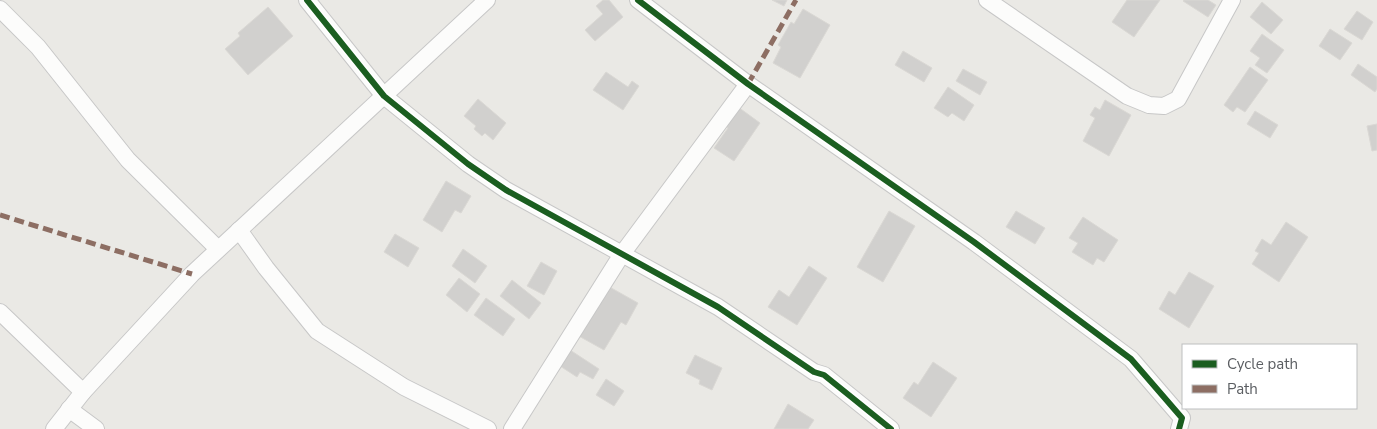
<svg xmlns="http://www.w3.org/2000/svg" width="1377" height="429" viewBox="0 0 1377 429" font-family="'Nunito Sans',sans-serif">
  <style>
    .building { fill: #d1d0ce; stroke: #dad8d4 }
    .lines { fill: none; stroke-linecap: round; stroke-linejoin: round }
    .minor-casing { stroke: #c7c7c7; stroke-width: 18 }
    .minor { stroke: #fcfcfb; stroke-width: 16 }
    .quiet { stroke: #8d6e63; stroke-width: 5; stroke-dasharray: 10 5; stroke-linecap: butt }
    .cycleway-casing { stroke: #fff; stroke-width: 9 }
    .cycleway { stroke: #1b5e20; stroke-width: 6 }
  </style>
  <rect width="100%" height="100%" fill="#eae9e5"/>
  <g class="building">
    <polygon points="603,0 609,0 623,17 595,41 585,30 603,14 596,6"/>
    <polygon points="772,0 787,0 784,6"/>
    <polygon points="1127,0 1160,0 1134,37 1112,22"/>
    <polygon points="1184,0 1208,0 1216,5 1208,17 1183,1"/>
    <polygon points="1262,2 1283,20 1271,34 1250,17"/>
    <polygon points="268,7 293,36 248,75 225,49 240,36 238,33"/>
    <polygon points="803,9 830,25 800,78 773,63 781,47 778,45 791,22 794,24"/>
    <polygon points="1357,11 1373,22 1362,40 1344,29"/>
    <polygon points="1330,29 1352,43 1340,60 1319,46"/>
    <polygon points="1262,34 1284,50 1267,73 1255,65 1260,58 1250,51"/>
    <polygon points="903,51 932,68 924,82 895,65"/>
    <polygon points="1358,64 1377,77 1377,89 1375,92 1351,75"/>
    <polygon points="1250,67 1268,80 1245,112 1237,107 1233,112 1224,105"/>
    <polygon points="963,69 987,82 980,95 956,81"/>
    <polygon points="606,72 628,87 632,81 639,86 623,110 593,90"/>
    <polygon points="948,87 974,105 964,121 952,113 948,117 934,108"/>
    <polygon points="478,99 506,123 493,140 485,133 482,136 474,129 476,126 464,116"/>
    <polygon points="1105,100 1131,115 1109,156 1083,141 1095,118 1090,115 1095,107 1100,110"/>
    <polygon points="734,104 760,123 734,161 714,148 728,128 721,123"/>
    <polygon points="1255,111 1278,125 1270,138 1247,124"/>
    <polygon points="1377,124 1377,150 1372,151 1367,126"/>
    <polygon points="446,181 471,196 461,213 455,210 442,232 423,220"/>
    <polygon points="889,211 915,226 883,282 857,267"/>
    <polygon points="1016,211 1045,228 1035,244 1006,227"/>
    <polygon points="1083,217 1118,240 1104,262 1097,258 1093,265 1072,252 1078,243 1069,238"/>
    <polygon points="1286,222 1308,237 1279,282 1252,264 1259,253 1255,251 1262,239 1271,245"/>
    <polygon points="395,234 419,248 408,267 384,252"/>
    <polygon points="463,249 487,266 475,283 452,266"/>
    <polygon points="541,262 557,271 544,295 527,286"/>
    <polygon points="809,266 827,278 797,325 768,307 779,290 789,297"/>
    <polygon points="1189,272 1214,286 1189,328 1159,309 1169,291 1175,295"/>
    <polygon points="459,278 480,294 467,312 446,295"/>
    <polygon points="512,280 541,303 529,319 500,296"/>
    <polygon points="606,285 638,303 626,325 621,322 604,350 577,335"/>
    <polygon points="486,298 515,319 503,336 474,315"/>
    <polygon points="570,350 599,369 593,379 580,372 577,377 560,366"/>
    <polygon points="695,355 722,368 712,390 699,384 700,380 686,373"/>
    <polygon points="933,362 957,378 931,417 903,398 914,382 918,385"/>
    <polygon points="606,379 624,391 614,406 596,395"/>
    <polygon points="788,404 814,420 808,429 774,429"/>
  </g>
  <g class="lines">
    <defs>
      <g id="minor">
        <polyline points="307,0 384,96 468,164 506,190 718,307 814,372 824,375 891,429"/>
        <polyline points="638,0 748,84 974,242 1131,359 1182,418 1179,429"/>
        <polyline points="987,0 1127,96 1149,105 1164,106 1178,99 1232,0"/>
        <polyline points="0,9 38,47 128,160 218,249"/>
        <polyline points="239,230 266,268 317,331 404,387 488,429"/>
        <polyline points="0,312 83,392"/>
        <polyline points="69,409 96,429"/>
        <polyline points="54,429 83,392 192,274 487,0"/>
        <polyline points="512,429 622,254 748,84"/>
      </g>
    </defs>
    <use href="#minor" class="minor-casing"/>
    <use href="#minor" class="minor"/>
    <g class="quiet">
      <polyline points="748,84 796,0"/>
      <polyline points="0,215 192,274"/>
    </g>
    <defs>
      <g id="cycleway">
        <polyline points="307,0 384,96 468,164 506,190 718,307 814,372 824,375 891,429"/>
        <polyline points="638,0 748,84 974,242 1131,359 1182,418 1179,429"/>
      </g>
    </defs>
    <use href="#cycleway" class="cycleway-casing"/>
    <use href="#cycleway" class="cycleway"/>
  </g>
  <rect x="1182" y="344" width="175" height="65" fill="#ffffff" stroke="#bdbfc0"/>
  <rect x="1192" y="360" width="25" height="8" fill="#1b5e20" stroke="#bdbfc0"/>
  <text x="1227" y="369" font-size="15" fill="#5b5e62">Cycle path</text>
  <rect x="1192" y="385" width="25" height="8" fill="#8d6e63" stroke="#bdbfc0"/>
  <text x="1227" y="394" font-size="15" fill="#5b5e62">Path</text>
</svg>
